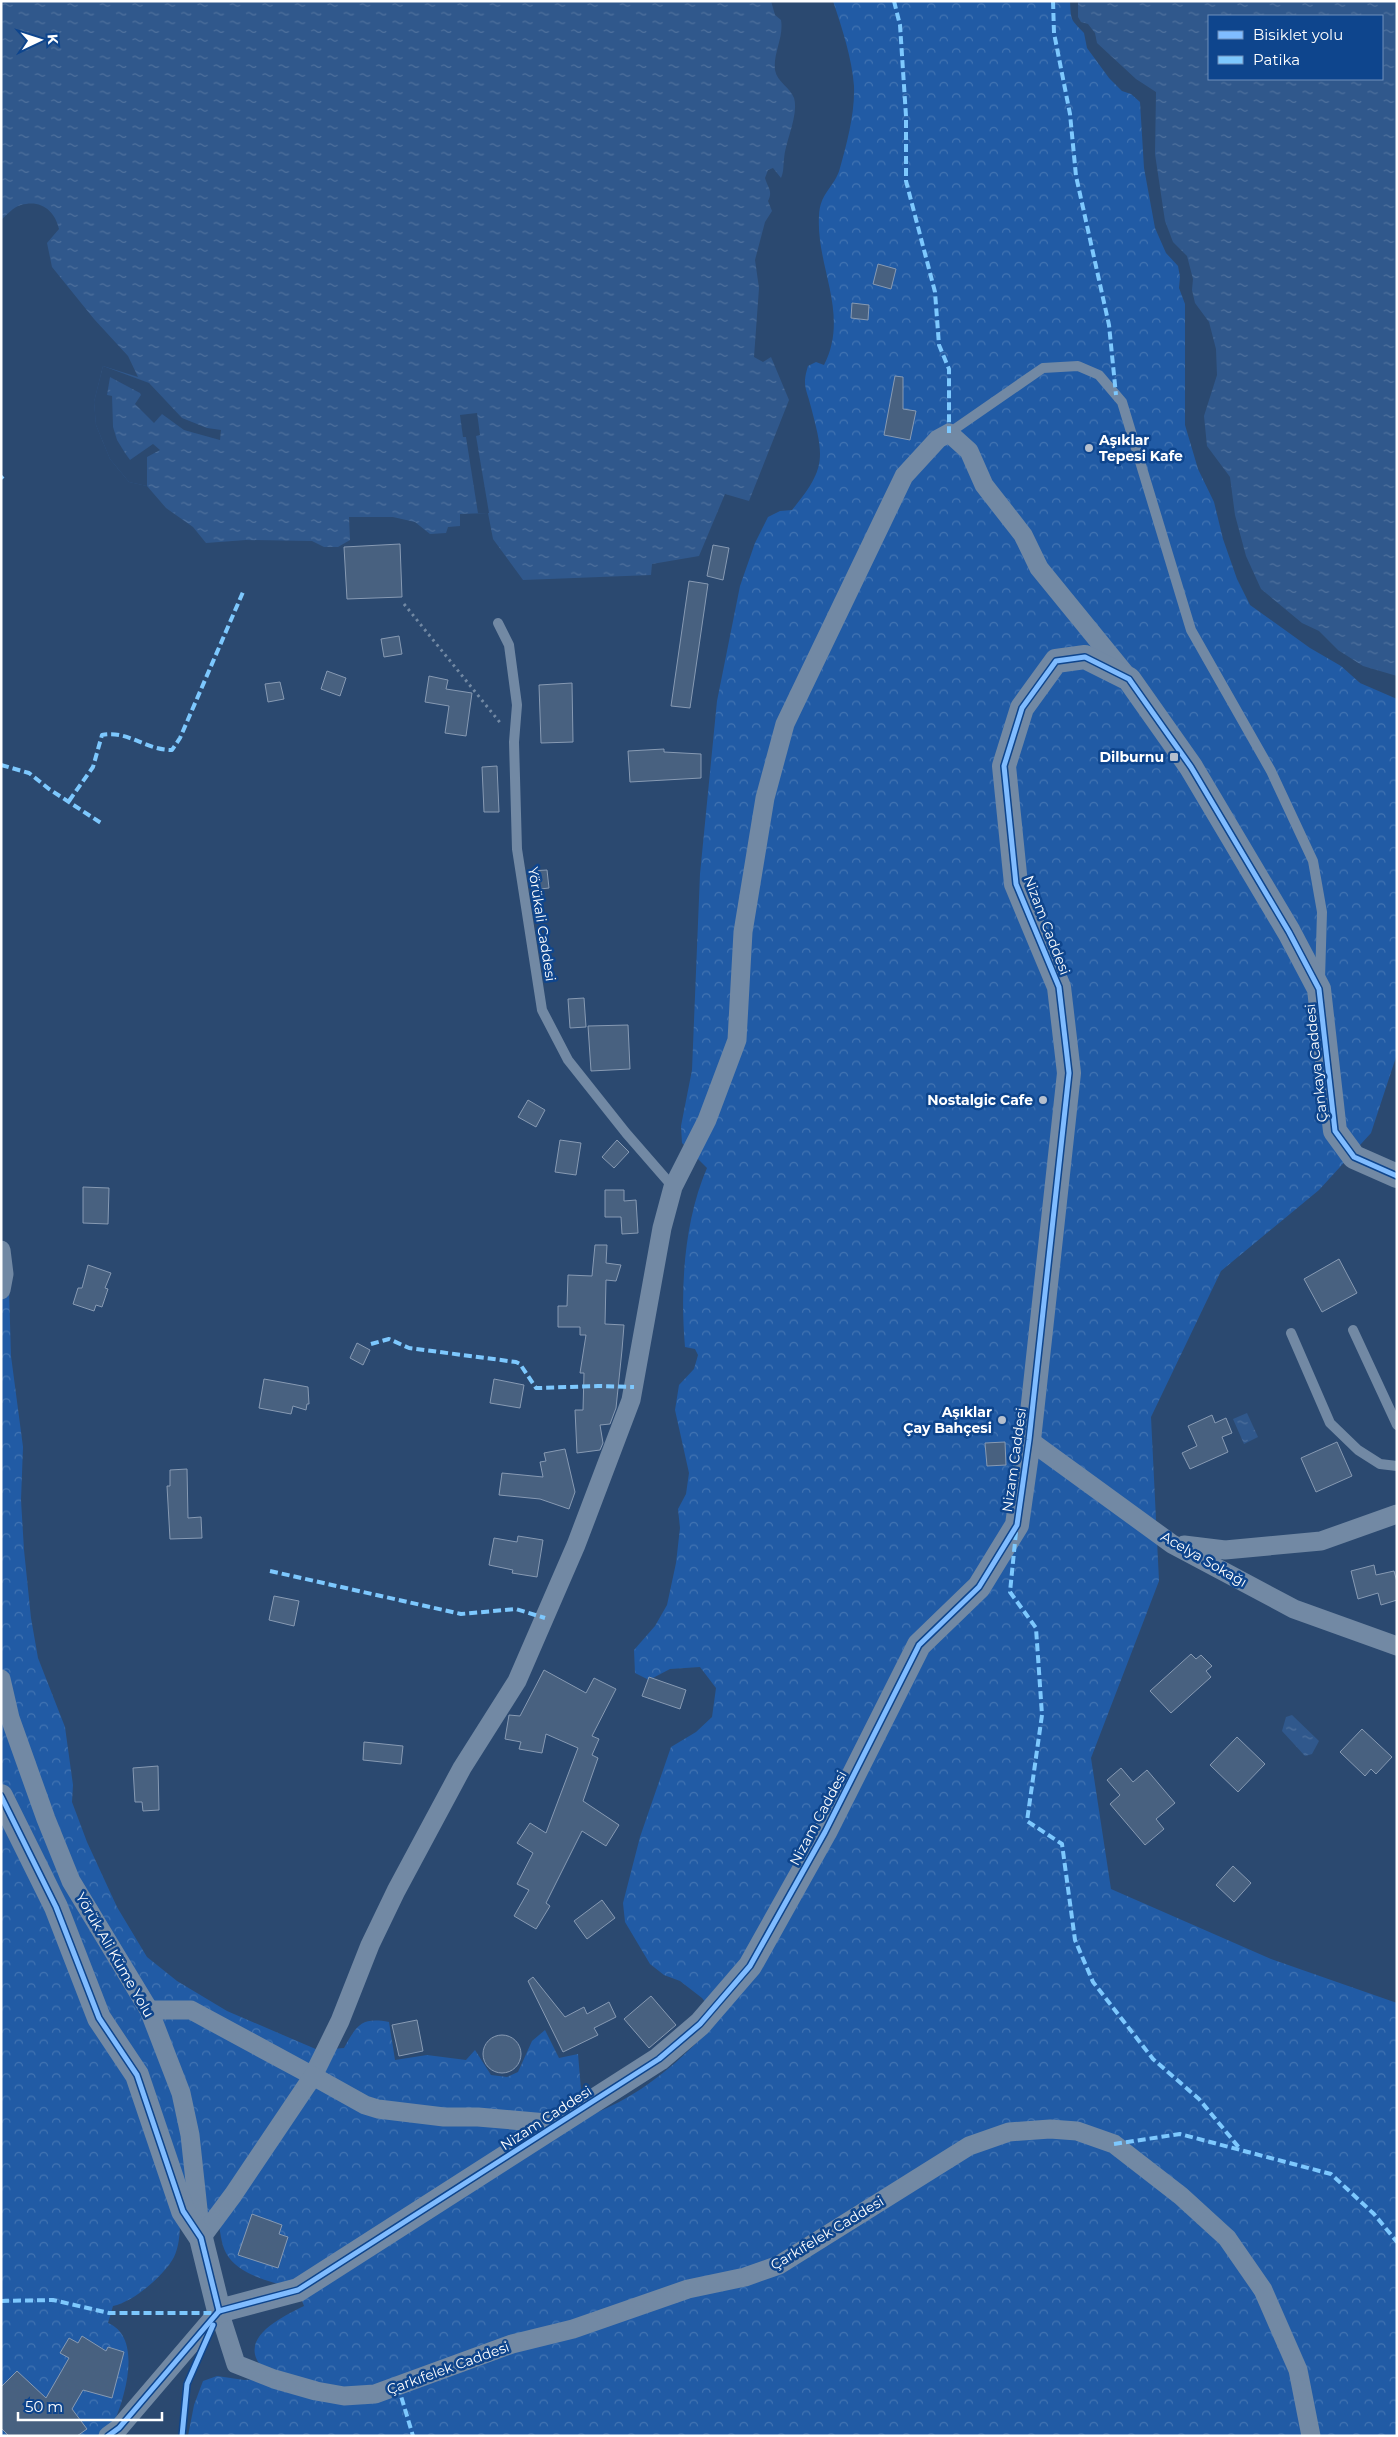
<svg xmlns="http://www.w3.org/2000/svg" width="1398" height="2437" viewBox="0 0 1398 2437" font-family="Montserrat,sans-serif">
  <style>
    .forest { fill: url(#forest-crowns) }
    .water { fill: url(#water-ripples); fill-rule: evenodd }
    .pier { fill: #2b4970 }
    .building { fill: #486180; stroke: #879ab3 }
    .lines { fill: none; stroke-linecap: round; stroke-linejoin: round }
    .path { stroke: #7289a4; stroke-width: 3; stroke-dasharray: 2.5 4; stroke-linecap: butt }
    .service { stroke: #7289a4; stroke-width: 10 }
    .minor { stroke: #7289a4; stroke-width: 19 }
    .tertiary { stroke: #7289a4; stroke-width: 24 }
    .quiet { stroke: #7dc8fe; stroke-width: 4; stroke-dasharray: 8 4; stroke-linecap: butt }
    .cycleway-casing { stroke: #0e458d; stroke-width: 8 }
    .cycleway { stroke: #80bcff; stroke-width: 5 }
    .poi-dot { fill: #b5bfcd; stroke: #0e458d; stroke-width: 2 }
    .labels { text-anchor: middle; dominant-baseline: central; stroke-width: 5; stroke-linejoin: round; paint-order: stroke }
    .poi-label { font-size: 14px; font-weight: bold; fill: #fff; stroke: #0e458d; text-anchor: end }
    .street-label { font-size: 14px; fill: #fff; stroke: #0e458d }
  </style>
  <defs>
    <pattern id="forest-crowns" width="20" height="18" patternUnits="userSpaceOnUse" patternTransform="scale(1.25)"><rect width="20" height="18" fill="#215ba5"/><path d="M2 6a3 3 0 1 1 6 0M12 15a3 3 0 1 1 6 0" fill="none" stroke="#4274b2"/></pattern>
    <pattern id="water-ripples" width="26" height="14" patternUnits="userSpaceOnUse" patternTransform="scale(1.25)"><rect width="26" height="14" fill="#30588c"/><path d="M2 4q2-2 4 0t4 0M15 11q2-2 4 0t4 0" fill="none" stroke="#4f719d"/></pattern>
  </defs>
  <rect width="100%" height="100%" fill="#2b4970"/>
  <path class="forest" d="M833,1h237c1,21 1,18 14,32l3,15 22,30 13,13 9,3 9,8 4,66 11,60 11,25 12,13 2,11 -1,11 6,16v121l13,44 16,33 9,37 14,40 13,26 60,43 31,18 19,17 37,16v355l-26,79 -52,57 -98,81 -70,146 8,164 -68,177 20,131 160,70 126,44v433h-1209l6,-31 9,-24 14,-5 27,4 22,-1 2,-8c-4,-3 -9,-7 -11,-11 -13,-26 29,-45 47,-54l-6,-16c-23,-8 -59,-13 -72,-37 -5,-9 -6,-24 -8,-34l-38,3c0,11 -1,25 -6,35 -10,19 -41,45 -61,49l-5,17c34,14 18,71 7,97l9,16h-123v-1147h8l2,67 12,91 -2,53 3,50 7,68 7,40 27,69 8,58 -1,17 15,40 30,65 30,50 30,24 50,30 91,39 26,-2c13,-23 17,-31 45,-26l6,38 32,-5 39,5 9,-10 16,25 16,2 11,-5 14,-31 13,-11 14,28 19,-4 3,35 14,24c49,-19 89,-55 124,-94l-17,-21 -22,-17 -16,-6 -14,-11 -25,-42 -2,-19 17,-66 31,-90 25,-15 16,-15 4,-29 -16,-21 -30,2 -21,11 -14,-7 -1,-23 21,-24 12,-21 9,-42 4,-35 -2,-19 8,-15 3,-21 -14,-63 4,-25 15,-16 4,-14 -3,-6 -10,-2c-5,-58 -1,-126 22,-179l-25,-25 -1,-17 11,-56 8,-196 17,-173 23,-115 15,-43 13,-26 12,-6 12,-1c35,-42 32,-53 19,-103 -5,-20 -9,-21 -3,-41l8,-4 8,3c26,-51 -8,-98 -5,-149 1,-24 16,-29 21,-48 7,-25 15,-55 14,-82 -2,-28 -12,-58 -21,-85z"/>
  <g class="water">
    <path d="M1,1h770l4,14 6,5c3,17 -8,33 -6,50 2,12 15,17 19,28 5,17 -9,44 -10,61 -1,8 0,12 -3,19l-8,-10 -5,2 -3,8c3,10 8,13 3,23l4,10 -7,11 -10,38 4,28 -5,69 9,5 8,-5 18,43 -40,101 -24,-7 -26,62 -47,8 -1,11 -128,5 -30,-41 -5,-26 -28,1v12l-12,1 -2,6 -16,1 -15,-12 -22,-5h-44l1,23 -12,7h-14l-12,-6 -66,-1 -40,3 -13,-16 -27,-19 -19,-22 -18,-4 -19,-23 -14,-34 -2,-23 9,-36 35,11 -10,-21 -34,-37 -42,-52 -5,-24 12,-14c-4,-18 -18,-30 -38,-24 -8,2 -14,10 -20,15z"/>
    <path d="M1078,1h319v675l-34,-10 -25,-16 -19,-19 -17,-8 -41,-34 -15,-33 -11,-41 -5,-38 -23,-31 -3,-30 13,-41 -1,-26 -7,-27 -14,-19 -3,-13 1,-11 -6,-23 -14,-14 -8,-21 -10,-67 1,-62 -20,-13 -39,-36 -2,-10 -7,-9 -7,-2 -3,-5zM1209,16h173v63h-173z"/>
    <polygon points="1247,1413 1258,1437 1244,1444 1233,1419"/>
    <polygon points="1292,1715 1319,1741 1312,1754 1305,1756 1282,1731 1286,1717"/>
  </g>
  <g class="pier">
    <polygon points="103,366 149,383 182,418 207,428 221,430 220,440 184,430 162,414 154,423 135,404 141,395 140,393 110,377 107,395 112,396 113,427 117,440 125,453 130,460 153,444 160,450 147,457 147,486 129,482 110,459 96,425 94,402"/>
    <polygon points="477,413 480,435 476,436 489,513 478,513 466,437 463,437 460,415"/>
  </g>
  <g class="building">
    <polygon points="878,264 896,269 891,289 873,284"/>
    <polygon points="852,303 869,305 868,320 851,318"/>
    <polygon points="895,376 903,377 903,409 916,411 910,440 884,435"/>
    <polygon points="400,544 402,597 347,599 344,547"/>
    <polygon points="713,545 729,548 723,580 707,576"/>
    <polygon points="689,581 708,584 690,708 671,706"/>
    <polygon points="399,636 402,654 384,657 381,639"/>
    <polygon points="327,671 346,678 340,696 321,689"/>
    <polygon points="429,676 448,680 446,689 472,693 466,736 445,733 449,706 425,702"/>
    <polygon points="280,682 284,699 268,702 265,684"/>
    <polygon points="572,683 573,742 541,743 539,685"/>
    <polygon points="664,749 664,752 701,754 701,778 630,782 628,751"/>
    <polygon points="497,766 499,812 484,812 482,767"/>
    <polygon points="547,870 549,888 532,890 530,871"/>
    <polygon points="584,998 586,1027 570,1028 568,999"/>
    <polygon points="628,1025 630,1069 591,1071 588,1026"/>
    <polygon points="528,1100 545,1110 536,1127 518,1117"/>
    <polygon points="560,1140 581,1143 576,1175 555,1172"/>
    <polygon points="617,1140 629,1152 614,1168 602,1157"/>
    <polygon points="83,1187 109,1188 108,1224 83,1223"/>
    <polygon points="605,1190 624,1190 624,1201 636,1200 638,1233 622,1234 621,1217 605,1217"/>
    <polygon points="595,1245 607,1245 606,1263 621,1265 616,1281 606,1280 605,1324 624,1325 622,1350 616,1408 610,1424 600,1425 603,1443 600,1450 577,1453 575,1410 583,1410 584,1373 580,1373 586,1335 580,1335 580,1327 558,1327 558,1306 567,1306 568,1275 592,1276"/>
    <polygon points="1339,1259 1357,1293 1322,1312 1304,1279"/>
    <polygon points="88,1265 111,1273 105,1288 108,1289 102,1307 96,1305 94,1311 73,1304 78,1288 82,1288"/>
    <polygon points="357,1343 370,1350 363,1365 350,1358"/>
    <polygon points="264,1379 308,1387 309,1404 307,1404 306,1410 293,1406 291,1414 259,1408"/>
    <polygon points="494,1379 524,1385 520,1408 490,1403"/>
    <polygon points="1212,1415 1215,1423 1226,1418 1232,1433 1222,1437 1228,1452 1190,1469 1182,1453 1197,1446 1188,1426"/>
    <polygon points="1005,1442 1006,1465 987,1466 985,1443"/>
    <polygon points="1337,1442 1352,1476 1316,1492 1301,1458"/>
    <polygon points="565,1449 575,1492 569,1509 540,1499 499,1495 502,1473 543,1477 540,1462 546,1461 544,1453"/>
    <polygon points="187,1469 188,1518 201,1517 202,1538 170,1539 167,1486 170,1486 170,1470"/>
    <polygon points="518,1536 543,1540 537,1577 512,1573 513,1570 489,1565 494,1538 517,1542"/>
    <polygon points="1374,1565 1376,1575 1394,1571 1397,1582 1397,1600 1381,1605 1378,1593 1358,1599 1351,1571"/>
    <polygon points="274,1596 299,1601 294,1626 269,1620"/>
    <polygon points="1191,1654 1196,1659 1201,1655 1212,1666 1206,1671 1211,1677 1171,1713 1150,1691"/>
    <polygon points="544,1670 586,1693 594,1678 616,1689 592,1736 599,1739 592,1755 598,1758 583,1801 619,1825 606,1846 582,1831 546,1903 550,1906 536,1929 514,1916 529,1890 517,1884 533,1853 517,1843 530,1823 546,1833 578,1748 546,1734 542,1753 519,1749 521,1742 505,1739 509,1715 520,1716"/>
    <polygon points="649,1677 686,1690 680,1709 642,1696"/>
    <polygon points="1362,1729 1392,1757 1376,1774 1371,1769 1365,1776 1340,1752"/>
    <polygon points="1237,1737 1265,1764 1238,1792 1210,1765"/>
    <polygon points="364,1742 403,1746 401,1764 363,1760"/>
    <polygon points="158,1766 159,1810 143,1811 142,1802 135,1802 133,1768"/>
    <polygon points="1121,1768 1133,1782 1147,1770 1175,1803 1156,1819 1164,1829 1145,1845 1110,1804 1120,1795 1107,1780"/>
    <polygon points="1233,1866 1251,1883 1234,1902 1216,1885"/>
    <polygon points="602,1900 615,1918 587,1939 574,1921"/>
    <polygon points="533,1977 565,2017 584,2007 587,2014 609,2002 616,2017 594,2028 598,2035 563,2052 528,1981"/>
    <polygon points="651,1996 676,2025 649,2048 624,2019"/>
    <polygon points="417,2020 423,2051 399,2056 392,2025"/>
    <circle cx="502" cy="2054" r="19"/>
    <polygon points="252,2214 282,2225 279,2234 288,2237 278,2268 238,2255"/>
    <polygon points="82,2336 106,2351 108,2347 124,2352 112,2398 83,2390 72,2409 87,2429 77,2436 9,2436 1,2428 1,2387 17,2371 46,2398 69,2358 60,2353 69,2338 78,2343"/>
  </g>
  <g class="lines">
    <polyline class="path" points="404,604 502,725"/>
    <g class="service">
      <polyline points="949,433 1043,368 1078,366 1099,375 1122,402 1191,630 1271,771 1313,861 1322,912 1320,979"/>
      <polyline points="498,623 509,645 517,705 514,742 517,849 542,1010 568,1060 626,1133 673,1187"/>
      <polyline points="1353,1330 1397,1425"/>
      <polyline points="1291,1333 1330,1423 1358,1450 1380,1464 1397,1466"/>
    </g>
    <g class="minor">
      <polyline points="1,1250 4,1274 1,1290"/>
      <polyline points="1029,1440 1172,1544 1294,1609 1397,1646"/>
      <polyline points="1184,1545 1225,1550 1321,1541 1397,1514"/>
      <polyline points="1,1679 10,1718 46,1819 71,1881 149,2010 181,2093 190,2135 201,2237"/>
      <polyline points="149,2010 191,2010 313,2076 340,2021 370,1945 396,1891 462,1768 517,1681 576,1545 631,1400 662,1228 673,1187 707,1120 737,1040 743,932 765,798 785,724 904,476 938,439 949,433 969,451 984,485 1023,535 1039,568 1127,676"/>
      <polyline points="201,2238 233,2195 313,2076 365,2105 378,2109 444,2117 478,2117 558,2124"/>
      <polyline points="219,2311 236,2364 274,2379 316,2391 344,2396 375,2394 512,2344 573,2329 688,2289 745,2277 779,2265 969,2146 1009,2132 1050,2129 1077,2131 1114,2144 1181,2196 1227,2238 1263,2290 1298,2370 1311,2436"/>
      <polyline points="108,2436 119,2428 219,2311"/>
    </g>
    <polyline class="tertiary" points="1,1796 56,1907 99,2018 137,2075 183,2211 201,2238 219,2311 298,2290 659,2059 700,2024 750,1966 825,1832 919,1645 979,1587 1017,1525 1029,1440 1069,1073 1059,987 1016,884 1004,766 1022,708 1056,661 1085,657 1129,679 1191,767 1289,932 1319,989 1335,1131 1354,1157 1397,1176"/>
    <g class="quiet">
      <polyline points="894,1 900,25 906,116 906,181 935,292 939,345 949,369 949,433"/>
      <polyline points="1053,1 1054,33 1070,114 1076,176 1109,325 1116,395"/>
      <polyline points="1,478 3,476"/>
      <polyline points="1,765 29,773 49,789 101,823"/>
      <path d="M69,801l24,-34 9,-32c27,-5 42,15 70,15l8,-12 63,-146"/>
      <polyline points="371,1344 389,1339 409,1348 516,1362 520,1364 536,1388 539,1388 598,1386 634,1387"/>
      <polyline points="1016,1532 1010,1592 1036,1628 1042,1715 1027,1821 1062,1844 1075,1940 1093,1982 1153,2059 1199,2099 1241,2150"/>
      <polyline points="270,1571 461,1614 516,1609 545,1618"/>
      <polyline points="1114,2144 1180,2134 1331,2174 1374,2214 1397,2242"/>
      <polyline points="1,2301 53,2300 109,2313 219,2313"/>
      <polyline points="398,2386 413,2436"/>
    </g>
    <defs>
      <g id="cycleway">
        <polyline points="1,1796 56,1907 99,2018 137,2075 183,2211 201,2238 219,2311"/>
        <polyline points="219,2311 298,2290 659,2059 700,2024 750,1966 825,1832 919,1645 979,1587 1017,1525 1029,1440 1069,1073 1059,987 1016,884 1004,766 1022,708 1056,661 1085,657 1129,679 1191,767 1289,932 1319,989 1335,1131 1354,1157 1397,1176"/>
        <polyline points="108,2436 119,2428 219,2311"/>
        <polyline points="182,2436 187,2384 213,2325"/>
      </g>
    </defs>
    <use href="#cycleway" class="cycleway-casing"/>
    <use href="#cycleway" class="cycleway"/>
  </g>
  <g class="poi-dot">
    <circle cx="1089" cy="448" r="5"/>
    <rect x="1169" y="752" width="10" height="10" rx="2.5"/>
    <circle cx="1043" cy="1100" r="5"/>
    <circle cx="1002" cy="1420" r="5"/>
  </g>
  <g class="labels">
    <g class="poi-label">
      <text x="1099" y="440" text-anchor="start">Aşıklar<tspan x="1099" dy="16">Tepesi Kafe</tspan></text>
      <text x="1164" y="757">Dilburnu</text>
      <text x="1033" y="1100">Nostalgic Cafe</text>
      <text x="992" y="1412">Aşıklar<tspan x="992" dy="16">Çay Bahçesi</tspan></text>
    </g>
    <g class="street-label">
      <text transform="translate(542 924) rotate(81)">Yörükali Caddesi</text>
      <text transform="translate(1047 925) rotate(69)">Nizam Caddesi</text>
      <text transform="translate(1316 1063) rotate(-96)">Çankaya Caddesi</text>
      <text transform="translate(1014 1460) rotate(-82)">Nizam Caddesi</text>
      <text transform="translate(1204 1559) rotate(30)">Acelya Sokağı</text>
      <text transform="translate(818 1818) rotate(-62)">Nizam Caddesi</text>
      <text transform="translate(115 1955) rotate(60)">Yörük Ali Küme Yolu</text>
      <text transform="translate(546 2118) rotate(-33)">Nizam Caddesi</text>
      <text transform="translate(827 2233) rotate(-31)">Çarkıfelek Caddesi</text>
      <text transform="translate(448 2368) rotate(-20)">Çarkıfelek Caddesi</text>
    </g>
  </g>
  <rect width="1398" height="2437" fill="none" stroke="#ffffff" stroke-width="5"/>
  <rect x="1208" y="15" width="175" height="65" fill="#0e458d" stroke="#6e8fbb"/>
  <rect x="1218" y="31" width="25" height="8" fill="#80bcff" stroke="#6e8fbb"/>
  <text x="1253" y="40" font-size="15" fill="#ffffff">Bisiklet yolu</text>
  <rect x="1218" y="56" width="25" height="8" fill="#7dc8fe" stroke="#6e8fbb"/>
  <text x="1253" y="65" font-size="15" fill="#ffffff">Patika</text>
  <g transform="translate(40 40) rotate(86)" stroke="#0e458d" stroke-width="4" paint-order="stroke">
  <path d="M0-4L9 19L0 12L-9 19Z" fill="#ffffff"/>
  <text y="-8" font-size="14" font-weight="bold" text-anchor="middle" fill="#ffffff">K</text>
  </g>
  <path d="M18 2412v8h144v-8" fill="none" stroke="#ffffff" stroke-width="2.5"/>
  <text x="25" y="2412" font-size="15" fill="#ffffff" stroke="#0e458d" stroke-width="4" paint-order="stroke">50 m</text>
</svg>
